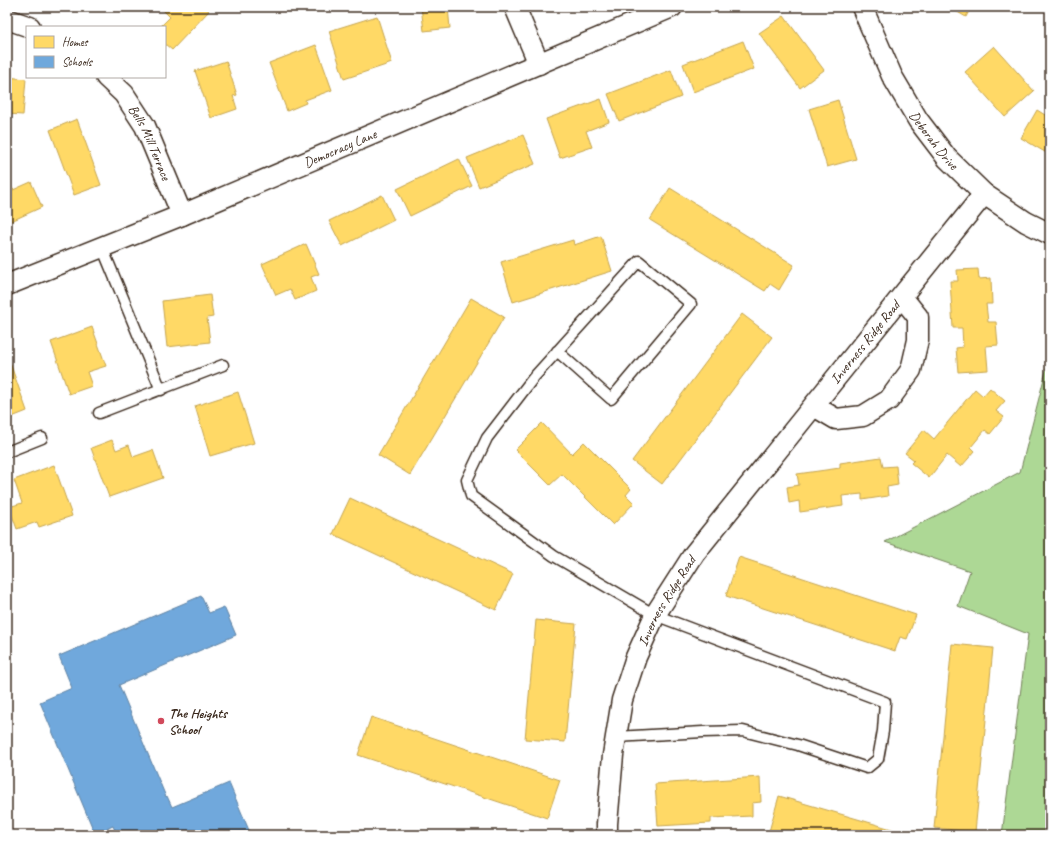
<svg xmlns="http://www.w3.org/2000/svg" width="1057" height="842" viewBox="0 0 1057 842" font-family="Caveat,sans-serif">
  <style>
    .green { fill: #add895; stroke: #74815a }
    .homes { fill: #ffd966; stroke: #c4a450 }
    .schools { fill: #6fa8dc; stroke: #5f82a3 }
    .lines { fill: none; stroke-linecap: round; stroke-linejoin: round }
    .service-casing { stroke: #3b2a1e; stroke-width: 13 }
    .minor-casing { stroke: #3b2a1e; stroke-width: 23 }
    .service { stroke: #fff; stroke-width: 10 }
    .minor { stroke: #fff; stroke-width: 20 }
    .poi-dot { fill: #d1495b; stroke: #fff; stroke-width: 1.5 }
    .labels { text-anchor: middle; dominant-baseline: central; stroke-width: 4; stroke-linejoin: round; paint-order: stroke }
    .street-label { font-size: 14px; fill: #3b2a1e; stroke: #fff }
    .poi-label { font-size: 14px; font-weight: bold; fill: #3b2a1e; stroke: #fff; text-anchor: start }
  </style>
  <rect width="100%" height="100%" fill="#fff"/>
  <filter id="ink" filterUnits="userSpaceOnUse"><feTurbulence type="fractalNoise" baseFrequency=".025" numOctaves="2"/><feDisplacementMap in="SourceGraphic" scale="8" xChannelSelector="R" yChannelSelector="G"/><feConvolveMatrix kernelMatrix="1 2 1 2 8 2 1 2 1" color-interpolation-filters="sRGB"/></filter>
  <g filter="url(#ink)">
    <polygon class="green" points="1050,355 1050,835 1002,835 1028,634 958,606 970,571 885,542 1020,472"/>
    <g class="homes">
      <polygon points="160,7 205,7 209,11 172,50 165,44 165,27 160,27 170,17"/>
      <polygon points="421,7 448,7 450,28 424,31"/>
      <polygon points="949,7 971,7 966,17"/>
      <polygon points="377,16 392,63 344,79 329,31"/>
      <polygon points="784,16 824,70 800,88 759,33"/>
      <polygon points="743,41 754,69 693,92 683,64"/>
      <polygon points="316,45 332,90 305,100 306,103 287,111 269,63"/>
      <polygon points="994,46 1034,91 1005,117 965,72"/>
      <polygon points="226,61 237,95 233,96 237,109 211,118 195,71"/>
      <polygon points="671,70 681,97 619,121 608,94"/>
      <polygon points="7,77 26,79 23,115 7,114"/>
      <polygon points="601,99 609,122 586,131 592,147 560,158 546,119"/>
      <polygon points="838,100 856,159 827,167 809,109"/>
      <polygon points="1037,110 1050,118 1050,155 1021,138"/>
      <polygon points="77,119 101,185 74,195 50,130"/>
      <polygon points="523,135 535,164 479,187 467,158"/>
      <polygon points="459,159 472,186 410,216 397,189"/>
      <polygon points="7,178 13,190 31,182 42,207 7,223"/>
      <polygon points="670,188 794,265 779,290 770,284 765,291 650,220"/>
      <polygon points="382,195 394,220 342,246 329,221"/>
      <polygon points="601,236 612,271 513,302 501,262 573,240 574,245"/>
      <polygon points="306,244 319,274 311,277 316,291 295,300 290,289 276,295 262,264"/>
      <polygon points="978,269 979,279 991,278 992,304 986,304 988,322 996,322 998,345 986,346 988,370 958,372 956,348 963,347 962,328 953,328 950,281 958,281 957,270"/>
      <polygon points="210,295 213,317 207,318 210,342 167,347 162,301"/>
      <polygon points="471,298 504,317 410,475 378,455"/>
      <polygon points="742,314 772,337 662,484 632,461"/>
      <polygon points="92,327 106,366 87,372 92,386 69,394 51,342"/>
      <polygon points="7,360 9,360 27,411 7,419"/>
      <polygon points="990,388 1005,401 996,411 1004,417 990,434 985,430 971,447 975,451 961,467 947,455 929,478 911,463 914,460 905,453 924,430 934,439 975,389 983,396"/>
      <polygon points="238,392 254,443 210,456 195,406"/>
      <polygon points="542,423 572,454 584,442 631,489 626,495 634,503 613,525 562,474 550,485 515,450"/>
      <polygon points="112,440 116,450 129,445 133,457 153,450 163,478 109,497 91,448"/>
      <polygon points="881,457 883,467 896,466 898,485 887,487 888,496 862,500 862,494 842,496 843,506 800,512 799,501 789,503 787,487 799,485 797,474 840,468 840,463"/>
      <polygon points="54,465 72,516 39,527 37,522 17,529 9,507 22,503 14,480"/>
      <polygon points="350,498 513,574 496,610 333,534"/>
      <polygon points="739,557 916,615 907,639 900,637 895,651 726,596"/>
      <polygon points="536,620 576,624 565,742 525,739"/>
      <polygon points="952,644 993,648 975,832 934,828"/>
      <polygon points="371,717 560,780 547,818 358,755"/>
      <polygon points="760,777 761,802 752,803 752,816 711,818 711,823 658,826 655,784"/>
      <polygon points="779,796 912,835 768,835"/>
    </g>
    <polygon class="schools" points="201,596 209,613 224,607 236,635 119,685 166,797 167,796 172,807 229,783 251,835 117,835 113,826 95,834 40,702 72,688 59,656"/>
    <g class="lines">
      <defs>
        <g id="service">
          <polyline points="102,247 161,390"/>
          <polyline points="557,351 611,399 691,304 639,261 534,377 487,438 467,480 471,496 554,556 655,615 885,702 883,731 878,759 867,768 798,745 743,731 703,732 616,737"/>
          <polyline points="99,413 223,365"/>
          <polyline points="7,452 42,438"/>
        </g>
        <g id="minor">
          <polyline points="515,7 539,64"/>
          <path id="s1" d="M862,7l30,69 26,44 29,38 37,36 42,28 24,12"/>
          <polyline points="7,19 30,27"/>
          <path id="s2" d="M106,77l18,17 21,32 37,89"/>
          <path id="s3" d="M7,285l175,-70 490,-208"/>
          <polyline points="814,406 836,419 863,416 889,400 911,370 918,340 918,317 902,297"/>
          <path id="s4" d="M607,835v-11l6,-69 9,-55 14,-43 19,-42 39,-61 290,-360"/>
        </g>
      </defs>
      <use href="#service" class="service-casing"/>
      <use href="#minor" class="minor-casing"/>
      <use href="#service" class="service"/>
      <use href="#minor" class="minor"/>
    </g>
  </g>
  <circle class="poi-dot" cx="161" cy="721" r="4"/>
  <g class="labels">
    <g class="street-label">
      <text stroke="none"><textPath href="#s1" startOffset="152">Deborah Drive</textPath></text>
      <text stroke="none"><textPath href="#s2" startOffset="80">Bells Mill Terrace</textPath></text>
      <text stroke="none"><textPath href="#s3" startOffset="360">Democracy Lane</textPath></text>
      <text stroke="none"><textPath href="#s4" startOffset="572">Inverness Ridge Road</textPath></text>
      <text stroke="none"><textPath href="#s4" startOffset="245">Inverness Ridge Road</textPath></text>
    </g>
    <g class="poi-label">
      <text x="169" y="713">The Heights<tspan x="169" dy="16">School</tspan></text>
    </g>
  </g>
  <rect width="1057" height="842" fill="none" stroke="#fff" stroke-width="24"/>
  <rect x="12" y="12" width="1033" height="818" fill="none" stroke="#3b2a1e" stroke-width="1.5" filter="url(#ink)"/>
  <rect x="26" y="26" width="140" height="52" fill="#ffffff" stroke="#b1aaa5"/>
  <rect x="34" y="36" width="20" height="12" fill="#ffd966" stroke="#b1aaa5"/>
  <text x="62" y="46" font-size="12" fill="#3b2a1e">Homes</text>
  <rect x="34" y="56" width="20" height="12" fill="#6fa8dc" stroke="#b1aaa5"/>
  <text x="62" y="66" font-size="12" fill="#3b2a1e">Schools</text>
</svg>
